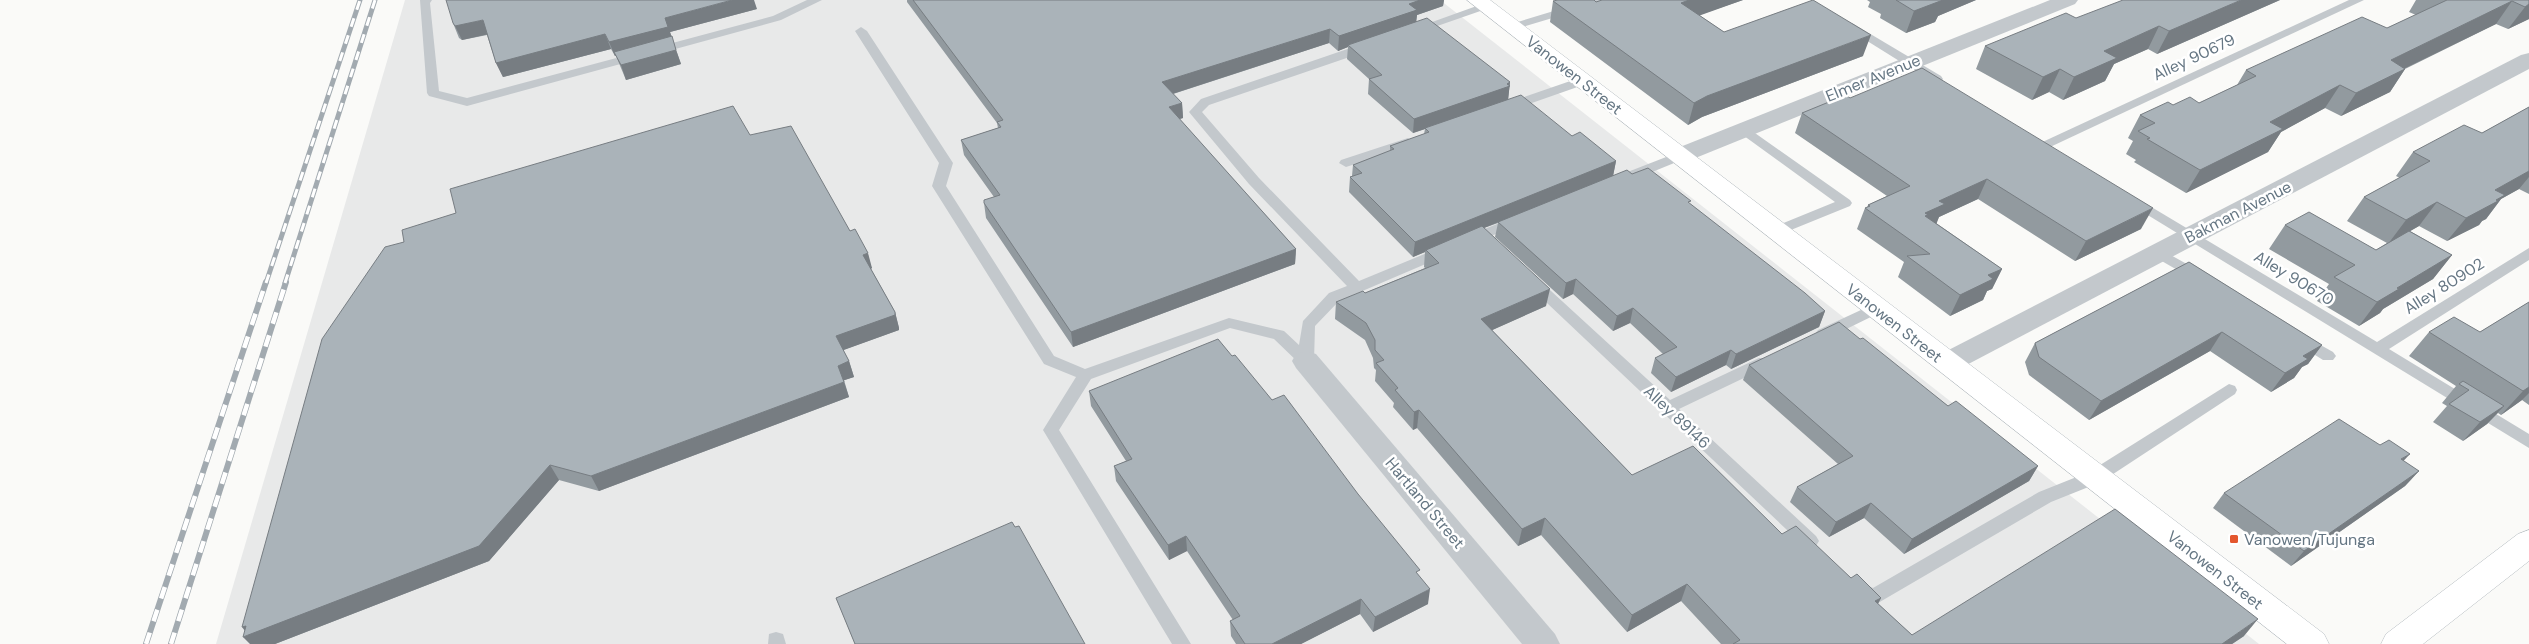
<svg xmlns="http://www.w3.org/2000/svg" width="2529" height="644" viewBox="0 0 2529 644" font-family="'DM Sans',sans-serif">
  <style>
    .built { fill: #e8e9e9 }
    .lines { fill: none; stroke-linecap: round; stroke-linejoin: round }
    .secondary-casing { stroke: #b3babf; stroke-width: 1 }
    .lane { fill: #c3c8cc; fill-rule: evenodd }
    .street { fill: #c3c8cc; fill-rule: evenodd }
    .secondary { fill: #fff; fill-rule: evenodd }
    .rail-far1-casing { stroke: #a2aab0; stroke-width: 5 }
    .rail-casing { stroke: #a2aab0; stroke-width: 6 }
    .rail-far1 { stroke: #fff; stroke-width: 3; stroke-dasharray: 9; stroke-linecap: butt }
    .rail { stroke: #fff; stroke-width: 4.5; stroke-dasharray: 12; stroke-linecap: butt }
    .wall { fill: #929a9f }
    .shaded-wall { fill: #777d82 }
    .building { fill: #aab3b9; stroke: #777d82 }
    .poi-dot { fill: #e4572e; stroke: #fff; stroke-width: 2 }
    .labels { text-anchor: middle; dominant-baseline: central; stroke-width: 5; stroke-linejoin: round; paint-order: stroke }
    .street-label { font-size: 16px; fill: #657683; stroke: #fff }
    .poi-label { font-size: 16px; fill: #657683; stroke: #fff; text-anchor: start }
  </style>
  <rect width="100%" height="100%" fill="#fafaf8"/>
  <polygon class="built" points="405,0 1440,0 2259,644 216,644"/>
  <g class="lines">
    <defs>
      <g id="secondary">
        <polygon points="1467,0 1490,0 2324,634 2329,644 2287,644"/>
        <polygon points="2529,530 2529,561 2423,644 2381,644 2386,634 2518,534"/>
      </g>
    </defs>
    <use href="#secondary" class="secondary-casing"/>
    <g class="lane">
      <polygon points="420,0 432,0 430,3 439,91 467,98 773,16 807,0 822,0 781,20 467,106 429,96 427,93"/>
      <polygon points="1590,0 1608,0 1606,2 1516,29 1512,31 1506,27 1508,25"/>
      <polygon points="2349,0 2364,0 2048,148 2043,149 2036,145"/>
      <polygon points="1485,3 1489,4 1489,8 1420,32 1412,32 1410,30"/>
      <polygon points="1852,23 1941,76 1943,79 1941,82 1933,82 1848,29 1846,27"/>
      <polygon points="861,27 867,31 953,163 946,186 1054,356 1085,369 1229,318 1284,331 1299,345 1303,321 1329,293 1347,286 1249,184 1189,112 1201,99 1362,44 1366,43 1372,47 1370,50 1209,105 1202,112 1259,178 1359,281 1439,248 1449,248 1451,251 1449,254 1339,301 1315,326 1314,361 1311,365 1301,365 1274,339 1230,328 1091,379 1059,430 1191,644 1172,644 1043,430 1076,377 1044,364 932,186 939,163 855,31"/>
      <polygon points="1582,77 1586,78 1588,81 1586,84 1512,110 1504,110 1502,107 1504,104"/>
      <polygon points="1745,126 1850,200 1852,203 1850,206 1781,234 1771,234 1769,231 1771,228 1835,202 1740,133 1739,130"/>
      <polygon points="1408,138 1414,142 1413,145 1346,167 1339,163 1341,160"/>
      <polygon points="1679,152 1684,153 1686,156 1684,159 1635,179 1625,179 1623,176 1625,173"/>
      <polygon points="2133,196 2377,342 2529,248 2529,260 2389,349 2529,434 2529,448 2128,203 2126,200"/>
      <polygon points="1515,217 1520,218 1522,221 1520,224 1474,243 1464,243 1462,240 1464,237"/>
      <polygon points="2158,248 2203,273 2205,276 2203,279 2193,279 2153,256 2151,253 2153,250"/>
      <polygon points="1534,278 1539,280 1670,400 1759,358 1769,358 1772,362 1769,366 1679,409 1816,536 1819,541 1816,546 1810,548 1804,546 1529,286 1527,283"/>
      <polygon points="1876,303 1881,304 1883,308 1881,312 1828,338 1818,338 1815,334 1818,330"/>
      <polygon points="2301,334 2333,352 2336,356 2333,360 2323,360 2296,343 2293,339 2296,335"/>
      <polygon points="2229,384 2235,386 2237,390 2235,394 2101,482 2051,502 1878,603 1872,606 1857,596 1854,591 1857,586 1863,583 1873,588 2039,492 2089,472"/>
      <polygon points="776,632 783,634 786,644 768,644 769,634"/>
    </g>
    <g class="street">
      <polygon points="2050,0 2078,0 2075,4 1688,161 1679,163 1670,161 1667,156 1670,151"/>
      <polygon points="2529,53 2529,69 1957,370 1947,373 1937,370 1933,363 1937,356 2521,55"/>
      <polygon points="1306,351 1316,354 1555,634 1560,644 1522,644 1296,368 1292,361 1296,354"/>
    </g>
    <use href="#secondary" class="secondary"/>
    <defs>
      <g id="rail-far1">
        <polyline points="266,283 360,0"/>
        <polyline points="285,283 375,0"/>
      </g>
      <g id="rail">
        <polyline points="146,644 266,282"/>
        <polyline points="171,644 286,282"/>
      </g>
    </defs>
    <use href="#rail-far1" class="rail-far1-casing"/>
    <use href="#rail" class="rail-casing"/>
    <use href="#rail-far1" class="rail-far1"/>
    <use href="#rail" class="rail"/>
  </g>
  <g class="wall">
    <polygon points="907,0 1444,0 1443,6 1417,15 1416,21 1510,82 1508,99 1616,161 1613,176 1632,174 1690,204 1825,311 1819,327 1731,369 1726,365 1671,392 1651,373 1655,358 1663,354 1630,323 1613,331 1573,294 1563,299 1495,237 1498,223 1484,228 1546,306 1492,330 1632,475 1782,534 1881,598 1878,604 1912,635 2244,636 2232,644 1721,644 1681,601 1627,632 1541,535 1518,546 1417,428 1413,430 1393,407 1394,403 1375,381 1376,370 1374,368 1373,358 1365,340 1335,319 1336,302 1365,293 1425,268 1424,267 1425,252 1413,257 1349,192 1350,177 1352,176 1353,165 1390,151 1390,146 1424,134 1425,129 1413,133 1368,94 1369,79 1347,59 1348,47 1338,51 1329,43 1173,94 1182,103 1183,118 1179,119 1296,249 1295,264 1073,347 986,218 984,203 994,197 964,155 961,140 998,128 997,123 907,2"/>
    <polygon points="1602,0 1743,0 1699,15 1724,32 1863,56 1702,117 1688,125 1550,22 1553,1 1596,2"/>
    <polygon points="1867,0 1976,0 1938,16 1935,22 1906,33 1880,18 1881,14 1868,7 1870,2"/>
    <polygon points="2280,0 2157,54 2148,49 2114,64 2105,81 2063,100 2049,92 2032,100 1976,69 1985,46 2076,18"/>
    <polygon points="2416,0 2529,0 2529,19 2508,29 2496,24 2405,69 2390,92 2341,116 2325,108 2281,132 2268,152 2186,193 2134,162 2136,160 2126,154 2133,141 2128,138 2140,115 2173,105 2199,103 2237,85 2246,70 2387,28 2416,15 2409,12"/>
    <polygon points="757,9 670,32 681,64 626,80 616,56 615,56 611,49 503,77 496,63 487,35 462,40 459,38 453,23"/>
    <polygon points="1850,98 2141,229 2075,261 1978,199 1939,217 1936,223 2002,269 1992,289 1987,291 1983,300 1950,316 1898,277 1904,262 1857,229 1865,208 1867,208 1868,205 1887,196 1795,133 1802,113"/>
    <polygon points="2529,107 2529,194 2519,189 2501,199 2486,219 2482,221 2479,225 2447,241 2419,226 2410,231 2452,255 2433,279 2383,309 2380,313 2359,326 2317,301 2329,284 2269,249 2285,225 2376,250 2387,243 2347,221 2364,197 2400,178 2396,176 2413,152 2482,133"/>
    <polygon points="750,135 850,231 872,268 871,269 895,312 899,328 899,330 843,350 849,361 854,377 844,380 849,397 599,491 559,480 489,561 275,644 250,644"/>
    <polygon points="2189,262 2322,345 2308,364 2302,367 2294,378 2271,392 2210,351 2089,420 2029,375 2025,362 2035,343"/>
    <polygon points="2529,302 2529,405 2522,400 2501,415 2498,413 2487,424 2463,441 2433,422 2447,406 2442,403 2456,386 2409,356 2429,332 2480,332"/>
    <polygon points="1860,339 1948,406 2038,466 2029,481 1904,554 1864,518 1829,537 1790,502 1797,487 1838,464 1743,380 1749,365"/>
    <polygon points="1232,356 1272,400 1419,576 1428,604 1373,632 1360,614 1301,644 1236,644 1231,636 1230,621 1233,620 1187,551 1169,560 1116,481 1114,466 1126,461 1091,406 1089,391"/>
    <polygon points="2403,461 2419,471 2405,486 2291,566 2213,508 2224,493"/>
    <polygon points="836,598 1085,644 855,644"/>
  </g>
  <g class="shaded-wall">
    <polygon points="732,0 754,0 757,9 670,32 673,41 614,52 616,56 615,56 609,42 665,18"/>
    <polygon points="1420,0 1444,0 1443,6 1417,15 1416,24 1348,45 1348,47 1338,51 1339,36 1409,4"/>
    <polygon points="1689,0 1743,0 1676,24 1681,3"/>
    <polygon points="1937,0 1976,0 1938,16 1935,22 1906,33 1914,11"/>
    <polygon points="2241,0 2280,0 2157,54 2169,31"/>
    <polygon points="2512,1 2496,24 2393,74 2405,69 2390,92 2341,116 2356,93 2391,60"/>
    <polygon points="2529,4 2529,19 2508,29 2525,7"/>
    <polygon points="483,20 489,34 462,40 455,26"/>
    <polygon points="2159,26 2148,49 2114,64 2105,81 2063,100 2074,77 2104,51"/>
    <polygon points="1330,29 1329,43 1163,97 1162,82"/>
    <polygon points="605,34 611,49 503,77 496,63"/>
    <polygon points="1871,35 1863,56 1702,117 1688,125 1694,103 1707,96"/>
    <polygon points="676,50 681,64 626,80 621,65"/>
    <polygon points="2060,69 2049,92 2032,100 2043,77"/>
    <polygon points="1510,82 1508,101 1425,128 1425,129 1413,133 1414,119"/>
    <polygon points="2340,85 2325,108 2281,132 2268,152 2186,193 2200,170 2270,122"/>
    <polygon points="1182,103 1183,118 1170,122 1169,107"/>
    <polygon points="1616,161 1613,176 1427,251 1426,250 1425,252 1413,257 1415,242"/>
    <polygon points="2529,171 2529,177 2519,189 2501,199 2486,219 2482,221 2479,225 2447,241 2466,218 2495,190"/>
    <polygon points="1987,179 1978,199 1939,217 1936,225 1920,232 1925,213 1939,201"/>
    <polygon points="2437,202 2419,226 2388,244 2406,220"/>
    <polygon points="2153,208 2141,229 2075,261 2086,241"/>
    <polygon points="1296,249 1295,264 1073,347 1071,332"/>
    <polygon points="868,253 872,268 867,270 863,255"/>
    <polygon points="2452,255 2433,279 2383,309 2380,313 2359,326 2377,302 2397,288"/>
    <polygon points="2002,269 1992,289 1987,291 1983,300 1950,316 1960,295 1988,275"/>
    <polygon points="1576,279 1573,294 1563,299 1566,283"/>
    <polygon points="1550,289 1546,306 1479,336 1481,319"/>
    <polygon points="1633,308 1630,323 1613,331 1617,316"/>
    <polygon points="1825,311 1819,327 1731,369 1736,354"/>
    <polygon points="895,312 899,328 899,330 841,351 836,336"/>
    <polygon points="2222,332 2210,351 2089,420 2101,401"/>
    <polygon points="2322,345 2308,364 2302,367 2294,378 2271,392 2285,373 2303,356"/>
    <polygon points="1731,350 1726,365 1671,392 1676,377"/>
    <polygon points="849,361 854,377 842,381 838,366"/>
    <polygon points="844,382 849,397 599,491 591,476"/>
    <polygon points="2529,387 2529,393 2522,400 2501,415 2523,391"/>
    <polygon points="2504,406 2487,424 2463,441 2480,422"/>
    <polygon points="1419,410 1417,428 1413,430 1414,412"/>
    <polygon points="2410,454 2396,469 2401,459"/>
    <polygon points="550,465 559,480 489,561 275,644 250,644 243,637 248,635 242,627"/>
    <polygon points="2038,466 2029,481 1904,554 1912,539"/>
    <polygon points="2419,471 2405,486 2291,566 2304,551"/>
    <polygon points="1871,503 1864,518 1829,537 1836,522"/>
    <polygon points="1545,518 1541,535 1518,546 1522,529"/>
    <polygon points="1186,536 1187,551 1169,560 1168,545"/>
    <polygon points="1687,584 1681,601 1627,632 1632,615"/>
    <polygon points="1430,589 1428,604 1373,632 1375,617"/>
    <polygon points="1881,598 1872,614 1875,601"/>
    <polygon points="1361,599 1360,614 1301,644 1272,644"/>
    <polygon points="2258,619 2244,636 2232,644 2222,644"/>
  </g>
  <g class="building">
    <polygon points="446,0 732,0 665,18 668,27 609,42 605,34 496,63 483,20 455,26 453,23"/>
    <polygon points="913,0 1420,0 1409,4 1417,10 1339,36 1330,29 1162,82 1182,103 1169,107 1296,249 1071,332 984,203 984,200 1000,195 961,140 1001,127 997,122 1003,120"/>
    <polygon points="1558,0 1594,0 1596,2 1602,0 1689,0 1681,3 1724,32 1813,0 1871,35 1707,96 1694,103 1553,1"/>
    <polygon points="1896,0 1943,0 1914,11"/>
    <polygon points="2123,0 2241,0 2169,31 2159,26 2104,51 2117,58 2074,77 2060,69 2043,77 1985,46 2066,13 2076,18"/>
    <polygon points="2447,0 2529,0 2529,4 2525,7 2512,1 2391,60 2405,69 2356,93 2340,85 2270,122 2283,129 2200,170 2147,139 2150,138 2138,131 2155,123 2140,115 2168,102 2173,105 2190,97 2199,103 2256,76 2246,70 2362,17 2387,28"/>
    <polygon points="1427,18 1510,82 1507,84 1510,86 1414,119 1369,79 1382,75 1348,45"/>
    <polygon points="672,36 676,50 621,65 614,52"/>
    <polygon points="1922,68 2153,208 2086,241 1987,179 1939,201 1945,204 1925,213 1928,215 1925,216 2002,269 1988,275 1993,279 1960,295 1907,256 1930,254 1865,208 1870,206 1868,205 1910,186 1802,113 1846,95 1850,98"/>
    <polygon points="1521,95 1572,136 1580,132 1616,161 1415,242 1350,177 1362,173 1353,165 1394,149 1390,146 1429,132 1425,128"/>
    <polygon points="733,106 750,135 791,126 850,231 855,229 868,253 863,255 895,312 895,315 836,336 849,361 838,366 844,382 591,476 550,465 479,546 243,637 246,626 242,627 322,339 385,247 404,242 402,230 456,213 450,189"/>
    <polygon points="2529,107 2529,171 2495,190 2505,195 2496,200 2498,201 2466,218 2437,202 2406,220 2364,197 2430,161 2413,152 2464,125 2482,133"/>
    <polygon points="1648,168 1691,201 1688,202 1805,293 1825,311 1736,354 1731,350 1676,377 1655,358 1677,347 1633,308 1617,316 1576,279 1566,283 1498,222 1627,170 1632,174"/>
    <polygon points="2309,212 2376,250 2409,231 2452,255 2397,288 2399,289 2377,302 2334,277 2355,265 2285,225"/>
    <polygon points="1482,226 1550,289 1481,319 1632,475 1693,446 1782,534 1796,526 1851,578 1857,574 1881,598 1875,601 1912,635 2115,509 2258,619 2222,644 1733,644 1740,640 1687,584 1632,615 1545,518 1522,529 1419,410 1414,412 1395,390 1398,388 1376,363 1384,360 1375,350 1375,340 1366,323 1336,302 1363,291 1365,293 1439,263 1426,250"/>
    <polygon points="2189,262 2322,345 2303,356 2308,359 2285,373 2222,332 2101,401 2039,357 2035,343"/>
    <polygon points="2529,302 2529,387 2523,391 2429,332 2454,317 2480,332"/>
    <polygon points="1839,322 1860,339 1863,338 1948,406 1956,401 2038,466 1912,539 1871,503 1836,522 1797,487 1853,456 1749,365"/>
    <polygon points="1218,339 1232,356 1235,355 1272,400 1284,395 1358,494 1420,570 1416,572 1430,589 1375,617 1361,599 1272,644 1245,644 1230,621 1240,616 1186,536 1168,545 1114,466 1132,459 1089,391"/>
    <polygon points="2463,381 2504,406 2480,422 2449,404 2469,390 2459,384"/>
    <polygon points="2339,419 2380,445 2389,440 2410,454 2401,459 2419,471 2304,551 2224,493"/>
    <polygon points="1012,522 1015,527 1019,526 1085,644 855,644 836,598"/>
  </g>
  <rect class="poi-dot" x="2229" y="534" width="10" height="10" rx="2.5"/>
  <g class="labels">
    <g class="street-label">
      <text transform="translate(2194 57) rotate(-25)">Alley 90679</text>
      <text transform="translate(1574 75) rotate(38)">Vanowen Street</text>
      <text transform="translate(1873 78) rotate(-22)">Elmer Avenue</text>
      <text transform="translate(2238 212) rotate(-27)">Bakman Avenue</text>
      <text transform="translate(2294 278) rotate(31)">Alley 90670</text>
      <text transform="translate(2444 286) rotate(-32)">Alley 80902</text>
      <text transform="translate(1894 323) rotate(38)">Vanowen Street</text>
      <text transform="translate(1677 417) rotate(43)">Alley 89146</text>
      <text transform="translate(1425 503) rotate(50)">Hartland Street</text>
      <text transform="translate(2215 570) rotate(38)">Vanowen Street</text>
    </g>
    <g class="poi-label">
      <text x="2244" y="539">Vanowen/Tujunga</text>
    </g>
  </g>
</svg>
